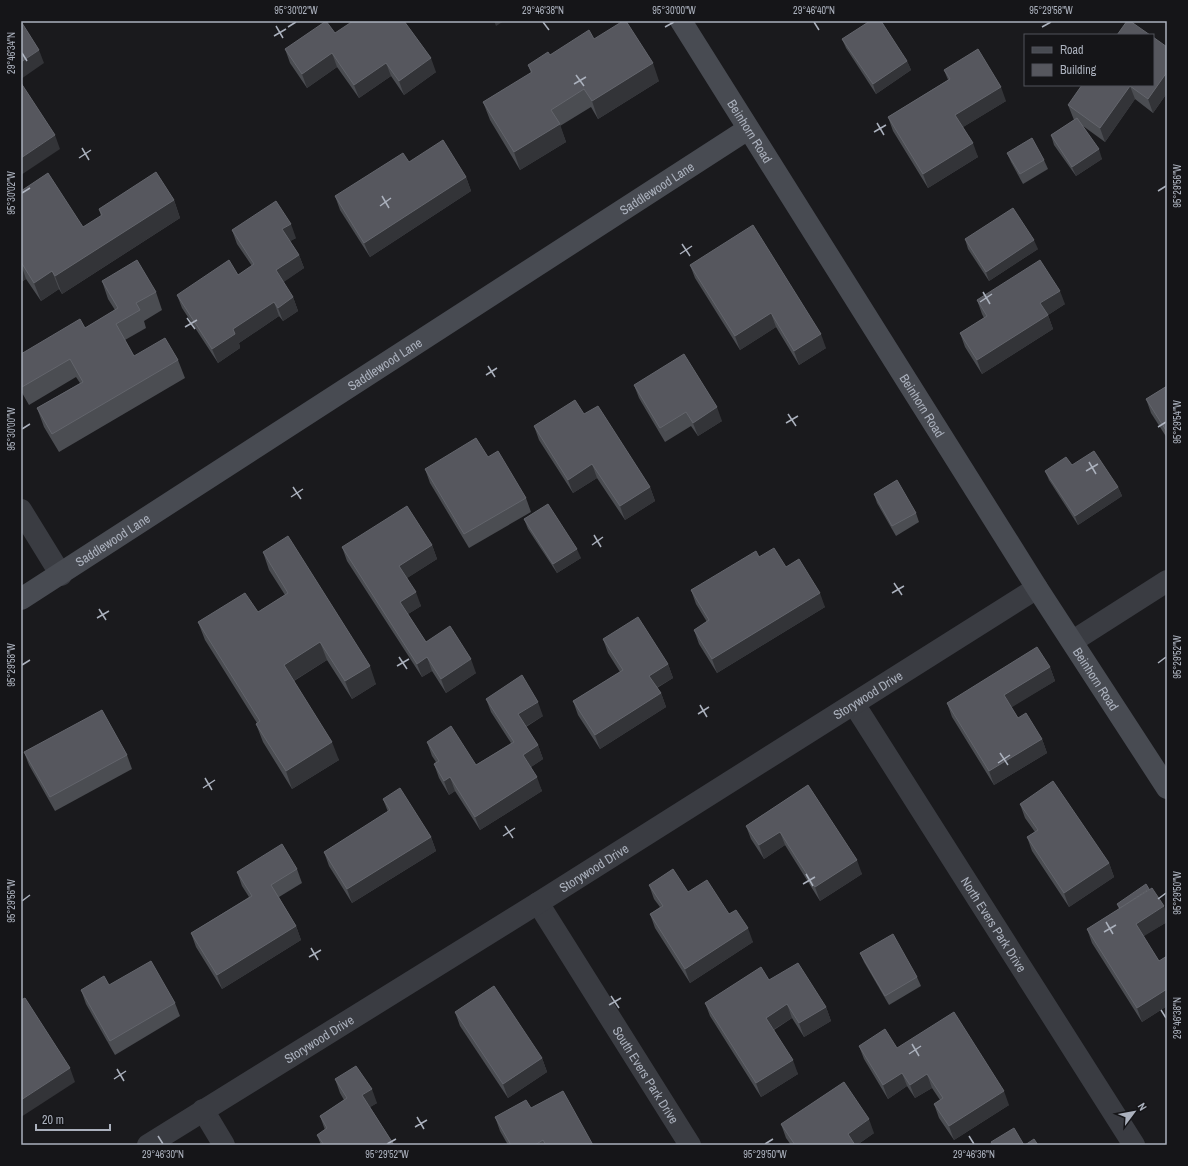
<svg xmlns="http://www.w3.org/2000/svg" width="1188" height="1166" viewBox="0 0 1188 1166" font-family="'Archivo Narrow',sans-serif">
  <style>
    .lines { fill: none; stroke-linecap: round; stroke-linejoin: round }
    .street { stroke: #3a3c42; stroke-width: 22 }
    .secondary { stroke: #484b52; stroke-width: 22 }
    .wall { fill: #4b4d52 }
    .shaded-wall { fill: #333438 }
    .building { fill: #56575e; stroke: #63656c }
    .ticks { fill: none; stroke: #abb1bd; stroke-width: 1.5 }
    .labels { text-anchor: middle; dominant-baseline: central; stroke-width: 3; stroke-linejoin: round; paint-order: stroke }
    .street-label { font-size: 13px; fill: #abb1bd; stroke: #151518 }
    .neatline { fill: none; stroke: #abb1bd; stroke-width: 1.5 }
    .ticks-label { font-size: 10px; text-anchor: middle; fill: #abb1bd }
  </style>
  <rect width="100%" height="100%" fill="#1a1a1d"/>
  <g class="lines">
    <g class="street">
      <polyline points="21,510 61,575"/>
      <polyline points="1073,641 1167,581"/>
      <path id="s1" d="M854,704l280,441"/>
      <path id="s2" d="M538,903l152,242"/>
      <polyline points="203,1110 224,1145"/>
      <path id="s3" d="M148,1145l390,-242 499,-315"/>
    </g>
    <g class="secondary">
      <path id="s4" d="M681,21l356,567 130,200"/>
      <path id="s5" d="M21,599l727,-470"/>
    </g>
  </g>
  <g class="wall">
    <polygon points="335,33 436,72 404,95 391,76 359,98 337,67 307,88 290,63 285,49"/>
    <polygon points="594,39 659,81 598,119 591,107 560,126 566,142 520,170 490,120 483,102 531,73 528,65 550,55"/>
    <polygon points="842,39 907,61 911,70 876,94 846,48"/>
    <polygon points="1167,47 1167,93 1153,113 1135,99 1105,142 1083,126 1102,159 1076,176 1054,145 1051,135 1074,120 1068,105"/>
    <polygon points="944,70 1006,101 963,127 978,157 928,188 893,131 888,117 948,80"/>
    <polygon points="1007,153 1044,160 1048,169 1023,184 1011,162"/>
    <polygon points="409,162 466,177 471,191 370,257 340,210 335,196"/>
    <polygon points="21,191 83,227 101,216 99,209 174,200 180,218 62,294 59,289 41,301 26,279 21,282"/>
    <polygon points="232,230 296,238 290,241 299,255 304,268 283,282 293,297 298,311 283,321 279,316 239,343 240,348 218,363 182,308 177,295 238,275 252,266 237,244"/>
    <polygon points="965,239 1038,249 989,281 968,249"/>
    <polygon points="690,265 826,348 799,365 776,327 740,350 695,278"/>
    <polygon points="102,281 156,292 162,310 144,321 146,328 125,340 134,356 178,360 185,378 59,452 44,427 37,408 80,383 76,377 29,405 21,391 21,354 85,328 115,310 108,299"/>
    <polygon points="977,300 1065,304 1048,315 1053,329 982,374 965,347 960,333 984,318 982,314"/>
    <polygon points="634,385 722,421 698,436 691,426 665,442 639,398"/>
    <polygon points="1167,386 1167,438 1151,413 1146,399"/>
    <polygon points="584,414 650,487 655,501 625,520 597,478 573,493 539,440 534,426"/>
    <polygon points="488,457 526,498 531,512 469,548 430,483 425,469"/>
    <polygon points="1072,465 1118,487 1122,496 1078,525 1049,480 1045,471"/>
    <polygon points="874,494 916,513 919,522 896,536 877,503"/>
    <polygon points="524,519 581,558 557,573 528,529"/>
    <polygon points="432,545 437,559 407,578 421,606 408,614 426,642 476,673 446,693 432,671 422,677 347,561 342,547"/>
    <polygon points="263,552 376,684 352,699 327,660 294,681 339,760 292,789 263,742 256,724 257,723 205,640 198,622 258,612 285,595 269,570"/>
    <polygon points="759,557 786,567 825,607 717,673 699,644 694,630 707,622 696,604 691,590"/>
    <polygon points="603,639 668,664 673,678 657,688 661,693 666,707 600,749 578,715 573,701 620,672 608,653"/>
    <polygon points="1050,667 1055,681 1011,707 1018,718 1042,739 1047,753 994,785 952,717 947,703"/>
    <polygon points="486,699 543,716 526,727 538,745 543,759 531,767 542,791 480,830 455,791 449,795 439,778 434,764 436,762 432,756 427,742 476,765 511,743 491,712"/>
    <polygon points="24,752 127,755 132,769 55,811 29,765"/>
    <polygon points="808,785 862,874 820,901 785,845 764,859 751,839 746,826"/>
    <polygon points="383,799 431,837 436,851 352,903 329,866 324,852 388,812"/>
    <polygon points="1020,804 1109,863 1114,877 1069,907 1032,851 1027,837 1035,832 1025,818"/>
    <polygon points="297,869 302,883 279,897 296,926 301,940 222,989 196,947 191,933 249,897 242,886 237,872"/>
    <polygon points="649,885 688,892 729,914 753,942 690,983 655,928 650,914 660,907 654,899"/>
    <polygon points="1117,904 1167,922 1143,936 1159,961 1167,956 1167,1006 1142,1022 1092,943 1087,929 1119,909"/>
    <polygon points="860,953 917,977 921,986 889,1005 864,962"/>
    <polygon points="769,980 826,1007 831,1021 804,1037 792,1018 774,1030 798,1074 761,1097 710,1016 705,1003"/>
    <polygon points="109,985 175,1003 180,1016 115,1055 86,1004 81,990"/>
    <polygon points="455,1012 542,1058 547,1072 508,1098 460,1026"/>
    <polygon points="859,1046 897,1048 1009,1105 954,1140 939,1118 934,1104 940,1100 932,1088 915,1098 907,1086 888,1099 864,1059"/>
    <polygon points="335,1079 377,1103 370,1107 394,1145 321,1145 317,1135 325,1130 320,1116 344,1100 340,1093"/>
    <polygon points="531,1108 593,1145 508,1145 500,1131 495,1117"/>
    <polygon points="781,1124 874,1133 857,1145 791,1145 786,1138"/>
  </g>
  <g class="shaded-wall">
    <polygon points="494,21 504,21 496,26"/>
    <polygon points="39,50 44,63 21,79 21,62"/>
    <polygon points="332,53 337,67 307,88 302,74"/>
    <polygon points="431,58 436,72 404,95 399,81"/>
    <polygon points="907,61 911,70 876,94 873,84"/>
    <polygon points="386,63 391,76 359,98 354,85"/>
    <polygon points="653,63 659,81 598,119 592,101"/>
    <polygon points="1167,72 1167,93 1153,113 1148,99"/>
    <polygon points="1130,86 1135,99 1105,142 1100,128"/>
    <polygon points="1001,87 1006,101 960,129 955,115"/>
    <polygon points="560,124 566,142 520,170 514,152"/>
    <polygon points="55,135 60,149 21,175 21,158"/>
    <polygon points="973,143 978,157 928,188 923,174"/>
    <polygon points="1099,149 1102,159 1076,176 1072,167"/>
    <polygon points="466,177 471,191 370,257 364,243"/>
    <polygon points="174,200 180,218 62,294 55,276"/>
    <polygon points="291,224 296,238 287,243 282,229"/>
    <polygon points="1034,240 1038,249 989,281 986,272"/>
    <polygon points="299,255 304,268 281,284 276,270"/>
    <polygon points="21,264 26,279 21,282"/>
    <polygon points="52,271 59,289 41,301 34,283"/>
    <polygon points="1060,291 1065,304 1045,317 1040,303"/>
    <polygon points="293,297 298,311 283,321 278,308"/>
    <polygon points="274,302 279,316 239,343 240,348 218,363 212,349 233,329"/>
    <polygon points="771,313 776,327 740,350 735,336"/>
    <polygon points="1048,315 1053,329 982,374 977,360"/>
    <polygon points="821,334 826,348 799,365 794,351"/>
    <polygon points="717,407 722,421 698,436 693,423"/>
    <polygon points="592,464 597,478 573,493 568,480"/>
    <polygon points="650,487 655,501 625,520 620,506"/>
    <polygon points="1118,487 1122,496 1078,525 1075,516"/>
    <polygon points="432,545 437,559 404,580 399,566"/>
    <polygon points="577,549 581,558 557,573 553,564"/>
    <polygon points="416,592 421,606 405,616 400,602"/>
    <polygon points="820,593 825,607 717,673 712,659"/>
    <polygon points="320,642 327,660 290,683 284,665"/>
    <polygon points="427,657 432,671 422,677 417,664"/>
    <polygon points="471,659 476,673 446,693 441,679"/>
    <polygon points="668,664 673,678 654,689 649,676"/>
    <polygon points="370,666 376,684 352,699 345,681"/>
    <polygon points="1050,667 1055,681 1009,709 1004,695"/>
    <polygon points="661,693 666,707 600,749 595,735"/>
    <polygon points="538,702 543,716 523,728 518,714"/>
    <polygon points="1042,739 1047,753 994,785 989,771"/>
    <polygon points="332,742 339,760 292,789 286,771"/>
    <polygon points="538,745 543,759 528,769 523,755"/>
    <polygon points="450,777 455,791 449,795 444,781"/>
    <polygon points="537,777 542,791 480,830 475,817"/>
    <polygon points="780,832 785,845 764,859 759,845"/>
    <polygon points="431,837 436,851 352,903 347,889"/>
    <polygon points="857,860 862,874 820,901 815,887"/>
    <polygon points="1109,863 1114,877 1069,907 1064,893"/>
    <polygon points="1164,906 1167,914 1167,922 1141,938 1136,924"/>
    <polygon points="296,926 301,940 222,989 217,975"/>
    <polygon points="748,928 753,942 690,983 685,969"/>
    <polygon points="1167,989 1167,1006 1142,1022 1137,1008"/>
    <polygon points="787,1004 792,1018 771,1031 766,1018"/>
    <polygon points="826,1007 831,1021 804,1037 799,1023"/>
    <polygon points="542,1058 547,1072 508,1098 503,1084"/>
    <polygon points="793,1060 798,1074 761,1097 756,1083"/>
    <polygon points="70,1068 75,1082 21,1117 21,1100"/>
    <polygon points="902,1073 907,1086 888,1099 883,1085"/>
    <polygon points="927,1074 932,1088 915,1098 910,1085"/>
    <polygon points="372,1089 377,1103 367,1109 362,1095"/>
    <polygon points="1004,1091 1009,1105 954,1140 949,1126"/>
    <polygon points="869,1119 874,1133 857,1145 852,1145 848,1134"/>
  </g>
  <g class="building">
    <polygon points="326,21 335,33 353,21 404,21 431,58 399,81 386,63 354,85 332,53 302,74 285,49"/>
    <polygon points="623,21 626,21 653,63 592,101 584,89 551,110 560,124 514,152 483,102 532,72 528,65 548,52 550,55 589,30 594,39"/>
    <polygon points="870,21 881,21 907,61 873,84 842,39"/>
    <polygon points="1127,21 1130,21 1150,35 1117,35"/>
    <polygon points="22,23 39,50 21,62 21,24"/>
    <polygon points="1153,37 1167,47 1167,72 1148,99 1130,86 1100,128 1068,105 1082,85 1153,85"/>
    <polygon points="978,49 1001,87 955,115 973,143 923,174 888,117 950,79 944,70"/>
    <polygon points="21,83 55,135 21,158"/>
    <polygon points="1077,118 1099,149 1072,167 1051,135"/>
    <polygon points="1032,138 1044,160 1020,174 1007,153"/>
    <polygon points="443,140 466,177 364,243 335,196 403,153 409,162"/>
    <polygon points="156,172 174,200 55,276 52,271 34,283 21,262 21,191 48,173 83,227 102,215 99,209"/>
    <polygon points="276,201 291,224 282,229 299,255 276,270 293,297 278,308 274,302 233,329 235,334 212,349 177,295 229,260 238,275 254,264 232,230"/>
    <polygon points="1013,208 1034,240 986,272 965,239"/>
    <polygon points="753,225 821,334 794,351 771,313 735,336 690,265"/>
    <polygon points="137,260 156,292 136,303 140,310 116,324 134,356 165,338 178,360 52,434 37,408 83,382 70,359 22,387 21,385 21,354 80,319 85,328 118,308 102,281"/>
    <polygon points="1040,260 1060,291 1040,303 1048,315 977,360 960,333 987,316 977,300"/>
    <polygon points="684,354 717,407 693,423 686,412 660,428 634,385"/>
    <polygon points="1167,386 1167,432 1146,399"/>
    <polygon points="575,400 584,414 598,406 650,487 620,506 592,464 568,480 534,426"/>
    <polygon points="476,438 488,457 498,451 526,498 464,534 425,469"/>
    <polygon points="1094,451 1118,487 1075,516 1045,471 1066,457 1072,465"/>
    <polygon points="897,480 916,513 892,526 874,494"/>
    <polygon points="548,504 577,549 553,564 524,519"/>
    <polygon points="407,506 432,545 399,566 416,592 400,602 426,642 450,626 471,659 441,679 427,657 417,664 342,547"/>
    <polygon points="288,536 370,666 345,681 320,642 284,665 332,742 286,771 256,724 260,721 198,622 245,593 258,612 288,593 263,552"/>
    <polygon points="774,548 786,567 799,559 820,593 712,659 694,630 709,620 691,590 756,551 759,557"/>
    <polygon points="638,617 668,664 649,676 661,693 595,735 573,701 623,670 603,639"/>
    <polygon points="1037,647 1050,667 1004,695 1018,718 1026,713 1042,739 989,771 947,703"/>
    <polygon points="522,675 538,702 518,714 538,745 523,755 537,777 475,817 450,777 444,781 434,764 439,761 427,742 451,726 476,765 514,742 486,699"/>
    <polygon points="102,710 127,755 50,797 24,752"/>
    <polygon points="1053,781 1109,863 1064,893 1027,837 1038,830 1020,804"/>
    <polygon points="808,785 857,860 815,887 780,832 759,845 746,826"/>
    <polygon points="400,788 431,837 347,889 324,852 390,810 383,799"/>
    <polygon points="282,844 297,869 271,885 296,926 217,975 191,933 252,896 237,872"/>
    <polygon points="673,869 688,892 707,880 729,914 736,910 748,928 685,969 650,914 663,906 649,885"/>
    <polygon points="1146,884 1149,889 1120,908 1117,904"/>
    <polygon points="1152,888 1164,906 1136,924 1159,961 1167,956 1167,989 1137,1008 1087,929"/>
    <polygon points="893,934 917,977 885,996 860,953"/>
    <polygon points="151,961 175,1003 110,1041 81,990 104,976 109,985"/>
    <polygon points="798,963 826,1007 799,1023 787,1004 766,1018 793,1060 756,1083 705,1003 761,967 769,980"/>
    <polygon points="494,986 542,1058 503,1084 455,1012"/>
    <polygon points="25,998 70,1068 21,1100 21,1000"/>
    <polygon points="954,1012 1004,1091 949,1126 934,1104 943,1098 927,1074 910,1085 902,1073 883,1085 859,1046 885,1029 897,1048"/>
    <polygon points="356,1066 372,1089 362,1095 394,1145 324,1145 317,1135 327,1128 320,1116 347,1098 335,1079"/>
    <polygon points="844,1082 869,1119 848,1134 855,1145 795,1145 781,1124"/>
    <polygon points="563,1091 593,1145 546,1145 543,1140 535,1145 511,1145 495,1117 526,1100 531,1108"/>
    <polygon points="1014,1128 1024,1145 993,1145 991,1142"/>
    <polygon points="1034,1139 1038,1145 1025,1145"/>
  </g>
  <path class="ticks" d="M543,22l6,8M814,22l5,8M276,26l7,12M288,27l8,-5M665,27l9,-5M1042,27l9,-5M274,36l12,-7M22,53l5,8M576,75l8,11M574,84l12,-7M877,123l7,12M874,132l12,-7M82,148l7,12M79,158l12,-8M1158,191l8,-5M22,193l8,-5M382,196l7,12M380,206l11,-8M682,244l8,12M680,254l12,-8M983,292l7,12M980,302l12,-8M187,318l8,11M185,327l12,-7M488,366l7,11M486,375l11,-7M788,414l8,12M786,423l12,-7M1158,427l8,-5M22,429l8,-5M1089,462l7,12M1086,471l12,-7M293,487l8,12M291,497l12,-8M594,535l7,12M592,545l11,-8M894,583l8,12M892,593l12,-7M99,609l7,11M97,618l12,-7M399,657l8,12M1158,663l8,-6M22,665l8,-5M397,666l12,-7M700,705l7,12M698,714l11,-7M1000,753l8,12M998,763l12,-8M205,778l7,12M203,788l12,-8M505,826l8,12M503,836l12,-8M806,874l7,12M803,884l12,-7M1158,899l8,-6M22,901l8,-6M1106,922l7,12M1104,932l12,-7M311,948l7,12M309,957l12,-7M611,996l8,12M609,1005l12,-7M1161,1010l5,8M912,1044l7,12M909,1054l12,-8M117,1069l7,12M114,1079l12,-8M417,1117l7,12M415,1127l12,-7M158,1136l5,8M969,1136l5,8M387,1144l9,-5M765,1144l8,-5"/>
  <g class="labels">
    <g class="street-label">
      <text stroke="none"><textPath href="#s4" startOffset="130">Beinhorn Road</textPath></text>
      <text stroke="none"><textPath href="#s5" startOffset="757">Saddlewood Lane</textPath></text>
      <text stroke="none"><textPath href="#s5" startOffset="433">Saddlewood Lane</textPath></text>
      <text stroke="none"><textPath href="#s4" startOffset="454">Beinhorn Road</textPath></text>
      <text stroke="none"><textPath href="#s5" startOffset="109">Saddlewood Lane</textPath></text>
      <text stroke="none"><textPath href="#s4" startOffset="778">Beinhorn Road</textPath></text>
      <text stroke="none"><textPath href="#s3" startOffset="849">Storywood Drive</textPath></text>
      <text stroke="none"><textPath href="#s3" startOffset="525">Storywood Drive</textPath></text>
      <text stroke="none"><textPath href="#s1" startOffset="261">North Evers Park Drive</textPath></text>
      <text stroke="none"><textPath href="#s3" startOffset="201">Storywood Drive</textPath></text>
      <text stroke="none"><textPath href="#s2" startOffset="203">South Evers Park Drive</textPath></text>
    </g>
  </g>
  <rect width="1188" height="1166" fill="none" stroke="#151518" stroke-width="44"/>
  <rect x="1024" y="34" width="130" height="52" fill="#151518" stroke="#51535a"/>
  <rect x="1032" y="47" width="20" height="6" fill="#484b52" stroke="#51535a"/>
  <text x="1060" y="54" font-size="12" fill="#abb1bd">Road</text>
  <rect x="1032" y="64" width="20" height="12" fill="#56575e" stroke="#51535a"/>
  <text x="1060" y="74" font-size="12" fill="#abb1bd">Building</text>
  <g transform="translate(1134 1112) rotate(58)" stroke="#151518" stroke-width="3" paint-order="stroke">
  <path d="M0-3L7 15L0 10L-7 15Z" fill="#abb1bd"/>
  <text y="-6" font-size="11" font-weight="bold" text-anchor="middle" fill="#abb1bd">N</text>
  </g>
  <path d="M36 1124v6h74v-6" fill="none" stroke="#abb1bd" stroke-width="2"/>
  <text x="42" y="1124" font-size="12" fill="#abb1bd" stroke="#151518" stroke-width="3" paint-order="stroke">20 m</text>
  <rect x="22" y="22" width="1144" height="1122" class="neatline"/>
  <g class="ticks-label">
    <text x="296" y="14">95°30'02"W</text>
    <text x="543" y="14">29°46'38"N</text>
    <text x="674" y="14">95°30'00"W</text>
    <text x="814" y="14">29°46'40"N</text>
    <text x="1051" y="14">95°29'58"W</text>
    <text transform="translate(11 53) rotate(-90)" y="4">29°46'34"N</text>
    <text transform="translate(1177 186) rotate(-90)" y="4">95°29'56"W</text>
    <text transform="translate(11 193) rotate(-90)" y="4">95°30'02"W</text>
    <text transform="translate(1177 422) rotate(-90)" y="4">95°29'54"W</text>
    <text transform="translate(11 429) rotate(-90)" y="4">95°30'00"W</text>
    <text transform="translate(1177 657) rotate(-90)" y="4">95°29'52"W</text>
    <text transform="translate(11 665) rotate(-90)" y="4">95°29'58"W</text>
    <text transform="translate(1177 893) rotate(-90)" y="4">95°29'50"W</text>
    <text transform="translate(11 901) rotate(-90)" y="4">95°29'56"W</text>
    <text transform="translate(1177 1018) rotate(-90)" y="4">29°46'38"N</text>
    <text x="163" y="1158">29°46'30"N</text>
    <text x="387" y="1158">95°29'52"W</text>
    <text x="765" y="1158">95°29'50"W</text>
    <text x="974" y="1158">29°46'36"N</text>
  </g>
</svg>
